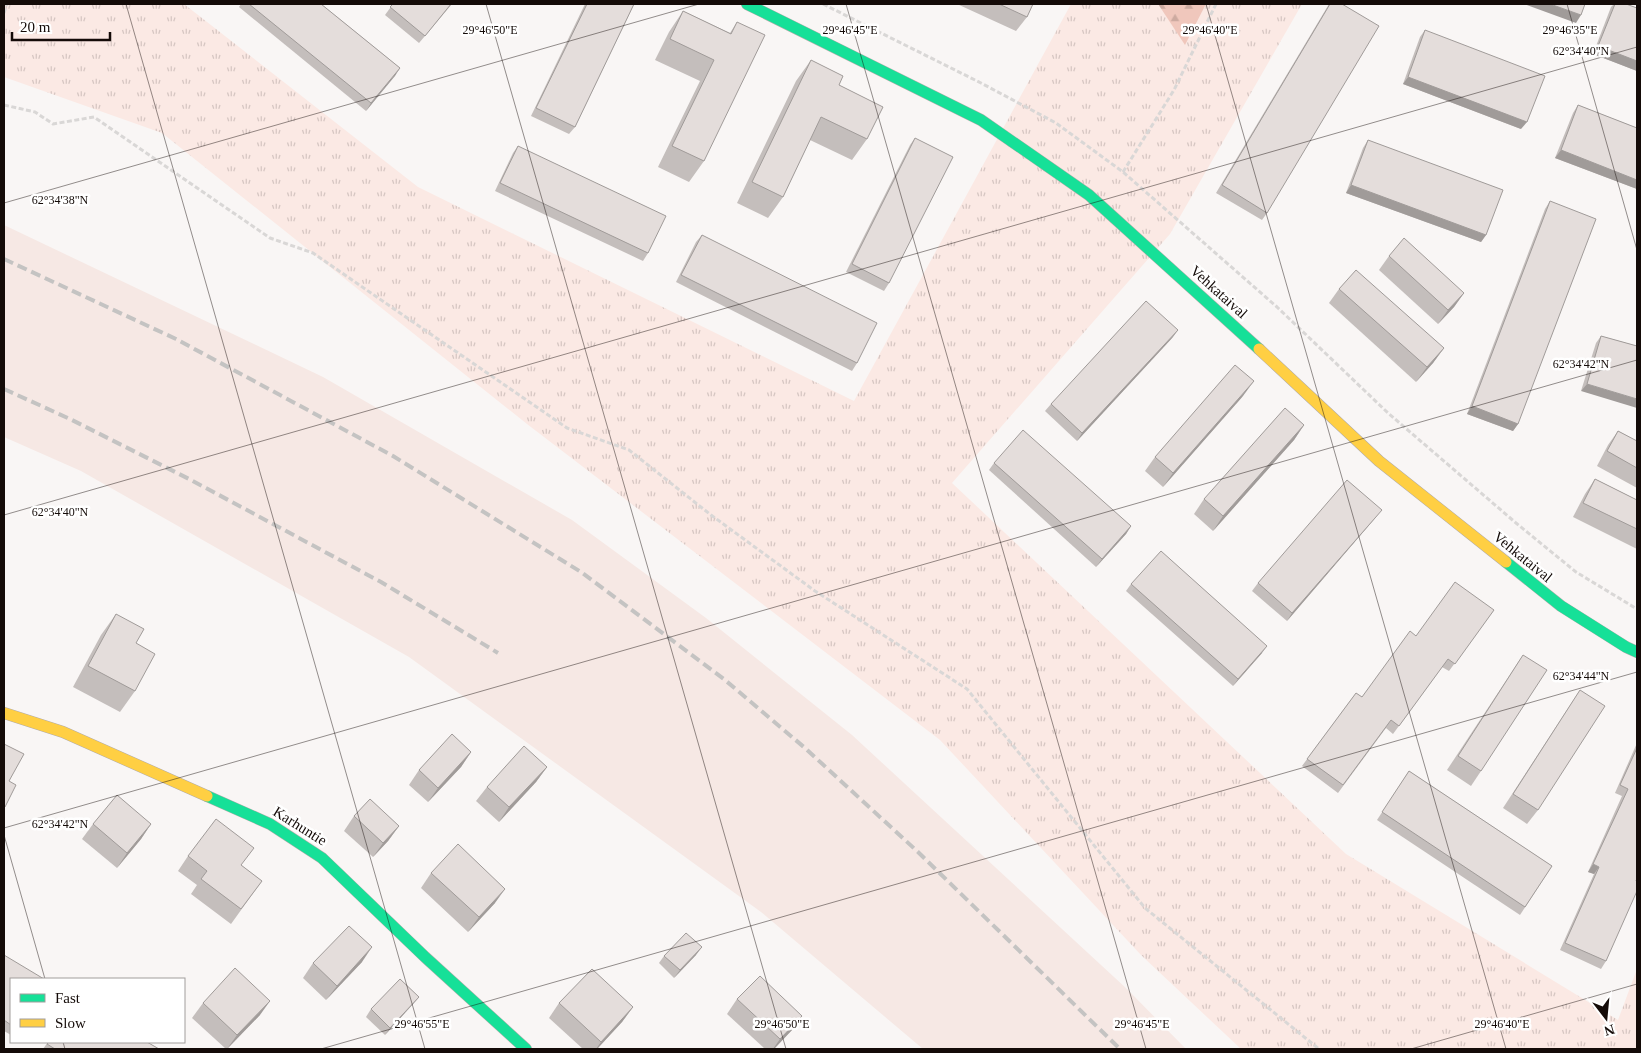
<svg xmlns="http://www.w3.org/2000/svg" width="1641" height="1053" viewBox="0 0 1641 1053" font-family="Georgia,serif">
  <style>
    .built { fill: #f6e8e4 }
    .grass { fill: url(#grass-tufts) }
    .forest { fill: url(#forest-firs) }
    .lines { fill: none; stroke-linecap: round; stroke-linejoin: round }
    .fast-casing { stroke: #b2acaa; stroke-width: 12 }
    .slow-casing { stroke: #b2acaa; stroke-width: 12 }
    .path { stroke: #d9d7d6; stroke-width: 3; stroke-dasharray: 5 2.5; stroke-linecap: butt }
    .fast { stroke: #16e098; stroke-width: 11 }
    .slow { stroke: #ffcf43; stroke-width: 11 }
    .rail { stroke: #c4c3c2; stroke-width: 4; stroke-dasharray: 10 5; stroke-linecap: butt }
    .wall { fill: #c4bebc }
    .shaded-wall { fill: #a09b99 }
    .building { fill: #e4dddb; stroke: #a09b99 }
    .ticks { fill: none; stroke: #140b08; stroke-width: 1; stroke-opacity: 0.45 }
    .labels { text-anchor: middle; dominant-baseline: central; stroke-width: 5; stroke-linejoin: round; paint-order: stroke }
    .street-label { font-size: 15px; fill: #140b08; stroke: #fff }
    .ticks-label { font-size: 12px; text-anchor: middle; fill: #140b08; stroke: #fff; stroke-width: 5; stroke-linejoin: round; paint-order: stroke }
  </style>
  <defs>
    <pattern id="grass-tufts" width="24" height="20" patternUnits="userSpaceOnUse" patternTransform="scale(1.25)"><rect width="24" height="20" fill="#fbe9e4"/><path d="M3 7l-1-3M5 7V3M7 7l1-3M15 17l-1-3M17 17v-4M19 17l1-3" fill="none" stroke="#d6c6c2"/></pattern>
    <pattern id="forest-firs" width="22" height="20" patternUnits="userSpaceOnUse" patternTransform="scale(1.25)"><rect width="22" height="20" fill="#f0c7bc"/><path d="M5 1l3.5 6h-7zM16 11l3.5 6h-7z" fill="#cdaaa0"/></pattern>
  </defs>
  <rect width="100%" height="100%" fill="#f9f6f5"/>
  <polygon class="built" points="4,225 323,377 572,520 706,618 852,735 1127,989 1186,1049 923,1049 761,912 409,657 81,471 4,437"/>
  <polygon class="grass" points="4,4 184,4 418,187 854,401 1071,4 1158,4 1185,44 1206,4 1302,4 1170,234 952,483 1346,854 1618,1020 1637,969 1637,1049 1241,1049 1141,955 940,740 527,424 162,133 4,77"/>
  <polygon class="forest" points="1158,4 1206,4 1185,45"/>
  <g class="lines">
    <defs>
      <g id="fast">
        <polyline points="747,4 981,120 1089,195 1259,349"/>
        <polyline points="1506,562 1561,606 1626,647 1637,652"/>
        <polyline points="207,796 270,824 322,858 425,957 526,1049"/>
      </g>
      <g id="slow">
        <polyline points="1259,349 1379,461 1506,562"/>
        <polyline points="4,713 63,732 207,796"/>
      </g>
    </defs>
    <use href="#fast" class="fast-casing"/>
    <use href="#slow" class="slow-casing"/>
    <g class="path">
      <polyline points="823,4 981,83 1056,123 1123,172 1277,307 1388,413 1516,523 1576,572 1637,609"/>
      <polyline points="4,13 7,4"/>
      <polyline points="4,105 35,112 53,124 94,117 270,238 313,253 567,428 629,450 711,515 815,591 967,689 1145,908 1319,1049"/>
      <polyline points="1123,172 1174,90 1216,4"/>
    </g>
    <use href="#fast" class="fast"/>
    <use href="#slow" class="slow"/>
    <g class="rail">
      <polyline points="4,259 176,339 393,456 581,572 725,680 805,748 918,852 1120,1049"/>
      <polyline points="4,389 70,419 191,480 381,582 498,653"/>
    </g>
  </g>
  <g class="wall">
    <polygon points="241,4 321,4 400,68 366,111 239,7"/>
    <polygon points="393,4 452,4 419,43 385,15"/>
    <polygon points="585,4 634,4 575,127 569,134 531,116"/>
    <polygon points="957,4 1033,4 1027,17 1016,31"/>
    <polygon points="1329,4 1342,4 1267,213 1262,220 1216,193"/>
    <polygon points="1614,4 1626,4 1637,8 1637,71 1593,54 1611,7"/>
    <polygon points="683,11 730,33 737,22 704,161 689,182 658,167 700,81 655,60 669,32"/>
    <polygon points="1425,30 1521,129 1403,84 1420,37"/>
    <polygon points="811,60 839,85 867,139 852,160 810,140 783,197 768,218 737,203 796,81"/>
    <polygon points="1578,105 1637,128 1637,189 1555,158 1573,113"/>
    <polygon points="915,138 889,283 884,291 846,272 910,145"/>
    <polygon points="1368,140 1486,235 1481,242 1346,193 1363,148"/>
    <polygon points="518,146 648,253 643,261 495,191 513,153"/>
    <polygon points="1550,201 1518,424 1513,431 1467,414 1545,209"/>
    <polygon points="702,235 857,363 852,371 676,282 696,242"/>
    <polygon points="1389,256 1464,293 1454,307 1438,324 1379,270"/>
    <polygon points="1339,289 1444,348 1433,363 1416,382 1329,303"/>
    <polygon points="1601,336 1637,346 1581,391 1596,343"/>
    <polygon points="1173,337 1077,441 1045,411 1051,404"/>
    <polygon points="1243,396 1163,487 1145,471 1155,457"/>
    <polygon points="1304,425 1294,440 1213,531 1194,514 1204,499"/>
    <polygon points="1618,431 1637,441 1637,488 1597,466 1608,445"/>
    <polygon points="994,463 1131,526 1126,534 1096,567 989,470"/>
    <polygon points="1595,479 1637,500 1637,549 1573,517 1585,494"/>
    <polygon points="1376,517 1287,621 1252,591 1258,583"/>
    <polygon points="1131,584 1262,653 1233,686 1126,591"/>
    <polygon points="1494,610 1449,671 1442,667 1393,734 1386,728 1338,793 1302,766 1356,693 1362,697 1416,636"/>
    <polygon points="116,614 136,643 135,691 120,712 73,687 101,635"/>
    <polygon points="1523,655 1481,771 1471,786 1447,770"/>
    <polygon points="1580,690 1538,810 1527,824 1503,808"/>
    <polygon points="1637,743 1637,878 1606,961 1601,969 1560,950 1594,874 1588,872 1622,796 1615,793"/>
    <polygon points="471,752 461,767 428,802 409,785 419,770"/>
    <polygon points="547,767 536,782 499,822 476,801 487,787"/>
    <polygon points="1409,771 1552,866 1520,915 1377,820"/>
    <polygon points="354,816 399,826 388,841 373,857 344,831"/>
    <polygon points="93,824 151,824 141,839 117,868 82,839"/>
    <polygon points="188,856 241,865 262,881 231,924 191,894 197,885 178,871"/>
    <polygon points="431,873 495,903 468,932 421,888"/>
    <polygon points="4,955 11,979 11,1035 4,1031"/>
    <polygon points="696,955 674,978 659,963 664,956"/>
    <polygon points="362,962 326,1000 303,978 313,963"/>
    <polygon points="419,997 413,1004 385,1035 366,1017 371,1009"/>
    <polygon points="737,999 802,1016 792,1030 774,1049 765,1049 727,1014"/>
    <polygon points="203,1003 260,1015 227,1049 226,1049 192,1018"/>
    <polygon points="559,1003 633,1007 622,1022 597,1049 583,1049 549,1018"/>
    <polygon points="48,1042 147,1042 159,1049 43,1049"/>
  </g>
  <g class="shaded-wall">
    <polygon points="1524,4 1550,4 1581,15 1576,23"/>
    <polygon points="1598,46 1637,61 1637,71 1593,54"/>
    <polygon points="400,68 395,76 366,111 371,103"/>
    <polygon points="1408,77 1527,122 1521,129 1403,84"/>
    <polygon points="1561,150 1637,180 1637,189 1555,158"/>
    <polygon points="1351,185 1486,235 1481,242 1346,193"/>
    <polygon points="1464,293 1454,307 1438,324 1448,310"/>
    <polygon points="1178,330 1173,337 1077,441 1082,433"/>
    <polygon points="1444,348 1433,363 1416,382 1427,367"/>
    <polygon points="1254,381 1243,396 1163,487 1173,473"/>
    <polygon points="1587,384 1637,399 1637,408 1581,391"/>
    <polygon points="1472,406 1518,424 1513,431 1467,414"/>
    <polygon points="1304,425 1294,440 1213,531 1223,516"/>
    <polygon points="1382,510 1376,517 1287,621 1292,613"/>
    <polygon points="1131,526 1126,534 1096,567 1102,559"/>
    <polygon points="1267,646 1262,653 1233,686 1238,679"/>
    <polygon points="471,752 461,767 428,802 438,788"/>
    <polygon points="547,767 536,782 499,822 509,807"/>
    <polygon points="151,824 141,839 117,868 127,853"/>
    <polygon points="399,826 388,841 373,857 383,843"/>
    <polygon points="1593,864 1599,867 1594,874 1588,872"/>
    <polygon points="505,889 495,903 468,932 479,917"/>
    <polygon points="372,947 362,962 326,1000 337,986"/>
    <polygon points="702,947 696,955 674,978 680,970"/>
    <polygon points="419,997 413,1004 385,1035 390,1028"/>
    <polygon points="270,1001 260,1015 227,1049 237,1035"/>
    <polygon points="633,1007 622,1022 597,1049 596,1049 601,1042"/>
    <polygon points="802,1016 792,1030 774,1049 773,1049 780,1039"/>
  </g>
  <g class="building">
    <polygon points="249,4 321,4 400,68 371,103"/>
    <polygon points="393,4 451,4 425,36 390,7"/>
    <polygon points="587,4 634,4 575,127 536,108"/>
    <polygon points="999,4 1033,4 1027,17"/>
    <polygon points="1330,4 1342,4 1379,26 1267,213 1222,185"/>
    <polygon points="1550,4 1585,4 1581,15"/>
    <polygon points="1615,4 1626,4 1637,8 1637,61 1598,46"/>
    <polygon points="683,11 731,34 737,22 765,35 704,161 672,146 714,60 670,39"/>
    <polygon points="1425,30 1545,76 1527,122 1408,77"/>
    <polygon points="811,60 843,76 839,85 883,107 867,139 821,117 783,197 752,182"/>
    <polygon points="1578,105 1637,128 1637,180 1561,150"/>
    <polygon points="915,138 953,157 889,283 852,264"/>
    <polygon points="1368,140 1503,190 1486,235 1351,185"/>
    <polygon points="518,146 666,216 648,253 500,183"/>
    <polygon points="1550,201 1596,219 1518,424 1472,406"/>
    <polygon points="702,235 877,323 857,363 681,275"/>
    <polygon points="1404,238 1464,293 1448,310 1389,256"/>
    <polygon points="1356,270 1444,348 1427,367 1339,289"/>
    <polygon points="1146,301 1178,330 1082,433 1051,404"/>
    <polygon points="1601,336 1637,346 1637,399 1587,384"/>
    <polygon points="1235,365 1254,381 1173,473 1155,457"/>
    <polygon points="1285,408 1304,425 1223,516 1204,499"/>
    <polygon points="1023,430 1131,526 1102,559 994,463"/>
    <polygon points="1618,431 1637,441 1637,468 1607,451"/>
    <polygon points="1595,479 1637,500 1637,529 1583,503"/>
    <polygon points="1347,480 1382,510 1292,613 1258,583"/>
    <polygon points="1161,551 1267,646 1238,679 1131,584"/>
    <polygon points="1455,582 1494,610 1455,664 1448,659 1399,726 1391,720 1343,785 1307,759 1356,693 1362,697 1410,631 1416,636"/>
    <polygon points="116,614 144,629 136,643 155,654 135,691 88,666"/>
    <polygon points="1523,655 1547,670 1481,771 1458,756"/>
    <polygon points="1580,690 1605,706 1538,810 1513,794"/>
    <polygon points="452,734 471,752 438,788 419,770"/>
    <polygon points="4,744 24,754 9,781 16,785 5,807 4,806"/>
    <polygon points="524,746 547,767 509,807 487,787"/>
    <polygon points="1637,748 1637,878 1636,881 1637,881 1637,891 1606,961 1565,943 1599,867 1593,864 1628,789 1620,785"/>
    <polygon points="1409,771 1552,866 1525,907 1382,812"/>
    <polygon points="117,795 151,824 127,853 93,824"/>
    <polygon points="370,799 399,826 383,843 354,816"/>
    <polygon points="216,819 254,848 241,865 262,881 241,909 201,879 207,871 188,856"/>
    <polygon points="458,844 505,889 479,917 431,873"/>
    <polygon points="349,926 372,947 337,986 313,963"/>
    <polygon points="686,933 702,947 680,970 664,956"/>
    <polygon points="4,955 44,979 11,979 11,1025 4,1020"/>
    <polygon points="235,968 270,1001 237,1035 203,1003"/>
    <polygon points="592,969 633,1007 601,1042 559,1003"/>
    <polygon points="760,976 802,1016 780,1039 737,999"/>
    <polygon points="400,979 419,997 390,1028 371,1009"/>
    <polygon points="49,1042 147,1042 159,1049 55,1049 47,1044"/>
  </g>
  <path class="ticks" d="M126,4l299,1045M486,4l300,1045M846,4l300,1045M1206,4l300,1045M1567,4l70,246M4,203l695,-199M4,515l1633,-468M4,828l1633,-468M4,835l41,144M63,1042l2,7M321,1049l1316,-377M1411,1049l226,-65"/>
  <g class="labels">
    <g class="street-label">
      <text transform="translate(1219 292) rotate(42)">Vehkataival</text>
      <text transform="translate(1523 557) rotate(39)">Vehkataival</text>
      <text transform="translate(300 826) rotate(32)">Karhuntie</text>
    </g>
  </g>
  <g class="ticks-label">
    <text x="490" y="34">29°46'50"E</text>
    <text x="850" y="34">29°46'45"E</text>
    <text x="1210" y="34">29°46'40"E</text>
    <text x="1570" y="34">29°46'35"E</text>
    <text x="1581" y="55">62°34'40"N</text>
    <text x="60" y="204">62°34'38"N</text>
    <text x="1581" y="368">62°34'42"N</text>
    <text x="60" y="516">62°34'40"N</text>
    <text x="1581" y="680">62°34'44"N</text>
    <text x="60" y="828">62°34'42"N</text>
    <text x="422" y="1028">29°46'55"E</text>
    <text x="782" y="1028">29°46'50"E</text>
    <text x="1142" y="1028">29°46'45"E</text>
    <text x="1502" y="1028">29°46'40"E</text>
  </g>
  <rect width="1641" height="1053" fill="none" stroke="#140b08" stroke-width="10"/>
  <rect x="10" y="978" width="175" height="65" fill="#ffffff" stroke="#a19d9c"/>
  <rect x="20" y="994" width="25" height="8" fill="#16e098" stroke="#a19d9c"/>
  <text x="55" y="1003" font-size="15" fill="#140b08">Fast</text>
  <rect x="20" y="1019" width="25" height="8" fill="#ffcf43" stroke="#a19d9c"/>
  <text x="55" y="1028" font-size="15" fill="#140b08">Slow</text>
  <g transform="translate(1606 1018) rotate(164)" stroke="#ffffff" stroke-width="4" paint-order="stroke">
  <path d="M0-4L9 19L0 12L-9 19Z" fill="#140b08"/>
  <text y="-8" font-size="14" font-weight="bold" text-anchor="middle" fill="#140b08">N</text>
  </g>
  <path d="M12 32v8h98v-8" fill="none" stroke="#140b08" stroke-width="2.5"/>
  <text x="20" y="32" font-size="15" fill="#140b08" stroke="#ffffff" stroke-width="4" paint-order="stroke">20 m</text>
</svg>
